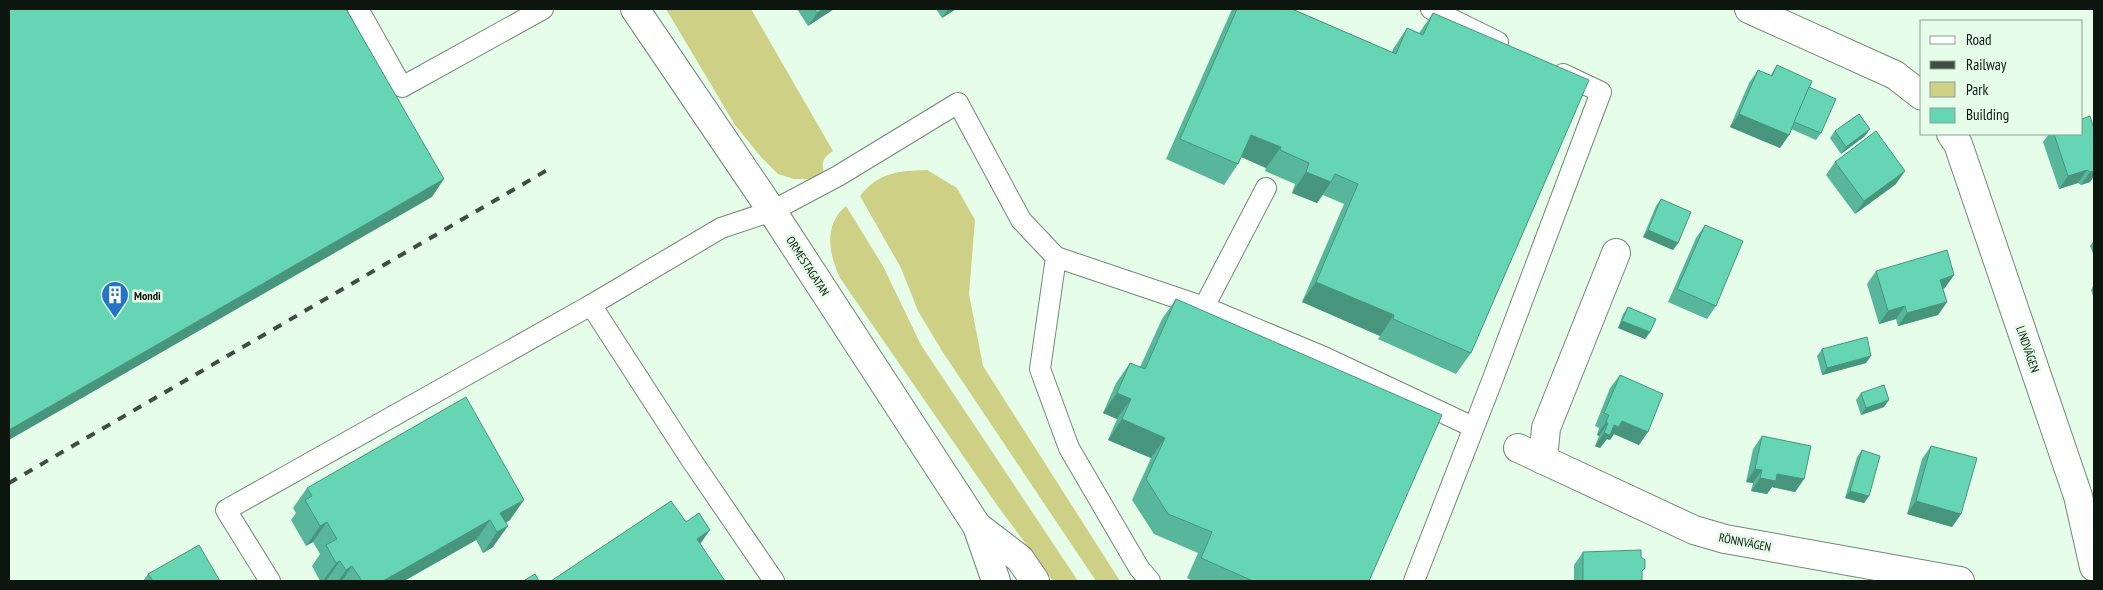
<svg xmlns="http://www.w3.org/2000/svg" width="2103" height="590" viewBox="0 0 2103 590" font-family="'PT Sans Narrow',sans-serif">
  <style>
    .green { fill: #ced185 }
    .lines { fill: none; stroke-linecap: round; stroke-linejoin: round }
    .service-casing { stroke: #728876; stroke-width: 22 }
    .minor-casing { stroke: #728876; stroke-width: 30 }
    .tertiary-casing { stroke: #728876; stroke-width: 30 }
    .service { stroke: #fff; stroke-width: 20 }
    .minor { stroke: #fff; stroke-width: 28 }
    .tertiary { stroke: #fff; stroke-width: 28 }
    .rail { stroke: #404d43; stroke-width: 4; stroke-dasharray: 9 9; stroke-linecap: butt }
    .wall { fill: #58b79a }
    .shaded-wall { fill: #47957d }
    .building { fill: #66d5b3; stroke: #47957d }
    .labels { text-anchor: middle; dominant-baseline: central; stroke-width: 5; stroke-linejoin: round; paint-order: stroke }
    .street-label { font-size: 12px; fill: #0c150e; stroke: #e5fde9 }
    .poi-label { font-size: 12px; font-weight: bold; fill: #0c150e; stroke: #e5fde9; text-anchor: start }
  </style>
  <rect width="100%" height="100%" fill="#e5fde9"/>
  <g class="green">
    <path d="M666,9h85l82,142c-10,7 -12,10 -9,23l-14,5h-16l-16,-5 -17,-17 -26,-32z"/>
    <path d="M927,170l30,18 18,32 -6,74 14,72 137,215h-24l-154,-230 -24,-40 -17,-43 -41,-72c19,-24 38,-25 67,-26z"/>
    <path d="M846,206l37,60 38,79 157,236h-25l-56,-76 -157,-227c-11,-24 -17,-53 6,-72z"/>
  </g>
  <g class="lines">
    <defs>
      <g id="service">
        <polyline points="358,9 402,87 543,9"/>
        <polyline points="1431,9 1498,42"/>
        <polyline points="1056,257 1204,307 1324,357 1473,427"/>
        <polyline points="591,305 721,228 772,211 838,176 958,103 1021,220 1056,257 1040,369 1069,448 1139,568 1150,581"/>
        <polyline points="1204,307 1266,188"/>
        <polyline points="270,581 226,510 591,305 690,458 774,581"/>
        <polyline points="1414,581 1492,381 1601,92 1563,74"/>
      </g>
      <g id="minor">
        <polyline points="1749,9 1895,75 1922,96"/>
        <polyline points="1951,134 1958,144 2078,496 2094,567"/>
        <polyline points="1518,448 1694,530 1725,539 1960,581"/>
        <polyline points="1543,460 1546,428 1616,253"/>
      </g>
      <g id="tertiary">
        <polyline points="635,9 772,211 977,526 996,581"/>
        <polyline points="977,526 1020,559 1035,581"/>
      </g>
    </defs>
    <use href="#service" class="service-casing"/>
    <use href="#minor" class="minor-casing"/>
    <use href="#tertiary" class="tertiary-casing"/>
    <use href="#service" class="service"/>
    <use href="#minor" class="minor"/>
    <use href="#tertiary" class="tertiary"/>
    <polyline class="rail" points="9,483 549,169"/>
  </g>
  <g class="wall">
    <polygon points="797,9 834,9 808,26"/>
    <polygon points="936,9 956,9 942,18"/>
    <polygon points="1232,9 1292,9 1392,52 1393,49 1407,28 1419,33 1433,13 1471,353 1456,374 1378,339 1380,336 1302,302 1344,204 1323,195 1317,203 1292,193 1295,184 1265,171 1266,168 1241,157 1238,164 1224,185 1166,159"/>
    <polygon points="1777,65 1809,87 1821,133 1816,140 1791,129 1789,135 1780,148 1730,127 1749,83 1758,70 1771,75"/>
    <polygon points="1835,131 1865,136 1841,154 1830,138"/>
    <polygon points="2049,134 2082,134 2094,176 2090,182 2081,185 2078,183 2059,189 2043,142"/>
    <polygon points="1835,162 1896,184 1855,214 1826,175"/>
    <polygon points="1661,199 1678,243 1673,250 1643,237 1656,206"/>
    <polygon points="1705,225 1716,306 1707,319 1668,302 1696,238"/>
    <polygon points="2094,240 2094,256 2090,246"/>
    <polygon points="1876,271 1945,288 1943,289 1947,302 1938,315 1898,326 1896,319 1879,324 1867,284"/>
    <polygon points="2094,285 2094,299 2091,290"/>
    <polygon points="1176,299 1369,581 1193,581 1187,578 1198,553 1154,534 1132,500 1151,458 1108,440 1117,419 1103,413 1116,383 1130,363 1140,367 1162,319"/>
    <polygon points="1628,307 1650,332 1645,339 1618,328 1623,314"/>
    <polygon points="1822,349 1866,363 1822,375 1817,356"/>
    <polygon points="1620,375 1639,445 1614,434 1610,440 1607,439 1600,448 1595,446 1599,436 1597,435 1599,428 1595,426 1610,388"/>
    <polygon points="1861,393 1884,407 1861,415 1856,400"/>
    <polygon points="1762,436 1804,479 1795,492 1772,487 1767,494 1751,491 1753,483 1746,482 1753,449"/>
    <polygon points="1931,446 1961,514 1952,527 1907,514 1922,459"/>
    <polygon points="1862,450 1869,496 1864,503 1845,498 1857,457"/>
    <polygon points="307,488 510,520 506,523 493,547 483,553 476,540 404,581 320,581 312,566 320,554 313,542 306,546 291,520 296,513 293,508"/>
    <polygon points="1583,552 1642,572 1642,581 1574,581 1574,565"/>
    <polygon points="148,574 220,581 143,581"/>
  </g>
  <g class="shaded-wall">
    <polygon points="823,9 834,9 808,26 817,13"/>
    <polygon points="948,9 956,9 942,18"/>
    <polygon points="1739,114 1789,135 1780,148 1730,127"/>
    <polygon points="1870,129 1865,136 1841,154 1846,147"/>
    <polygon points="1251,135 1281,147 1266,168 1237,155"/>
    <polygon points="2087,170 2078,183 2059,189 2068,176"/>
    <polygon points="1905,171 1896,184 1855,214 1864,201"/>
    <polygon points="2094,171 2094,176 2090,182 2081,185 2090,172"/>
    <polygon points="1306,172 1331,182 1317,203 1292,193"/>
    <polygon points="444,179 432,197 9,440 9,430"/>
    <polygon points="1648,230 1678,243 1673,250 1643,237"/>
    <polygon points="1954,275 1945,288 1931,292 1940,280"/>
    <polygon points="1316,282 1394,315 1380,336 1302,302"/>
    <polygon points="1947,302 1938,315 1898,326 1907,313"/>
    <polygon points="1905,306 1896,319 1879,324 1888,311"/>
    <polygon points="1622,321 1650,332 1645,339 1618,328"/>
    <polygon points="1871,356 1866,363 1822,375 1827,368"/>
    <polygon points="1117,393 1131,399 1117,419 1103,413"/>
    <polygon points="1889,400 1884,407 1861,415 1866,408"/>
    <polygon points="1122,419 1165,438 1151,458 1108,440"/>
    <polygon points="1622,421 1648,432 1639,445 1614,434 1610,440 1607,439 1600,448 1595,446 1604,433 1614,425"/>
    <polygon points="1606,422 1608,423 1599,436 1597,435"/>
    <polygon points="1755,469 1762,470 1753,483 1746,482"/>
    <polygon points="1777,474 1804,479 1795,492 1772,487 1767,494 1751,491 1760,478"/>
    <polygon points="1850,491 1869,496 1864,503 1845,498"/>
    <polygon points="524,500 510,520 495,528 500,513"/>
    <polygon points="1916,501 1961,514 1952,527 1907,514"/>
    <polygon points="490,520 476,540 404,581 383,581"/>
    <polygon points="327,522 313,542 306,546 320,526"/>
    <polygon points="508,526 493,547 483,553 497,532"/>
    <polygon points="710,530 696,550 697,539"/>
    <polygon points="340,561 326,581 323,581 336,563"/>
    <polygon points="352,566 342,581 338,581 346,570"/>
  </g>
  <g class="building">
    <polygon points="9,9 346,9 444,179 9,430"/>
    <polygon points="814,9 823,9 817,13"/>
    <polygon points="1237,9 1292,9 1396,54 1407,28 1423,35 1433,13 1589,80 1471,353 1393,319 1394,315 1316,282 1358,184 1335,174 1331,182 1306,172 1309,163 1280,150 1281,147 1251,135 1238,164 1180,139"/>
    <polygon points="1777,65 1812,81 1789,135 1739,114 1758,70 1772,76"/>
    <polygon points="1809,87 1836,99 1821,133 1794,122"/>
    <polygon points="1859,114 1870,129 1846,147 1835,131"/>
    <polygon points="2090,116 2094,129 2094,171 2090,172 2087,170 2068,176 2054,134 2082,134 2082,119"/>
    <polygon points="1876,131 1905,171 1864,201 1835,162"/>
    <polygon points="1661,199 1691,212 1678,243 1648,230"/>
    <polygon points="1705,225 1743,241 1716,306 1677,289"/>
    <polygon points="1947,250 1954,275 1940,280 1947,302 1907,313 1905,306 1888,311 1876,271"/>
    <polygon points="1176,299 1442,415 1369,581 1253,581 1201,558 1212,532 1168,514 1146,479 1165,438 1122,419 1131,399 1117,393 1130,363 1145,369"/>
    <polygon points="1628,307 1656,319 1650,332 1622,321"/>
    <polygon points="1867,337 1871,356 1827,368 1822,349"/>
    <polygon points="1620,375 1663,394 1648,432 1622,421 1619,427 1614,425 1610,435 1604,433 1608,423 1606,422 1609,415 1604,413"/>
    <polygon points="1884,385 1889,400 1866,408 1861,393"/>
    <polygon points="466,397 524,500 500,513 508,526 497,532 490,520 383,581 362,581 352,566 346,570 340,561 336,563 326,545 337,539 327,522 320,526 305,500 312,496 307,488"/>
    <polygon points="1762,436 1811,446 1804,479 1777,474 1776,481 1760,478 1762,470 1755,469"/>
    <polygon points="1931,446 1977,458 1961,514 1916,501"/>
    <polygon points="1862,450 1880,456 1869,496 1850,491"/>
    <polygon points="671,501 686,522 699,513 710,530 697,539 725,581 551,581"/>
    <polygon points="199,545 220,581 153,581 148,574"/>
    <polygon points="1641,550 1641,557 1645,560 1645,568 1642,571 1642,581 1583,581 1583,552"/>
    <polygon points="535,574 539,581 526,581 525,580"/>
  </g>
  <defs>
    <symbol id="building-pin" viewBox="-11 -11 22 30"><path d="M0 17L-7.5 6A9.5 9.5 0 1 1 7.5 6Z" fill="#2575c4" stroke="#e5fde9"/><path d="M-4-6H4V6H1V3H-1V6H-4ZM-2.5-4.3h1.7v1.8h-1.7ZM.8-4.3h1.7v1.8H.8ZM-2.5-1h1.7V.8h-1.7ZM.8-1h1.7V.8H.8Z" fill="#fff"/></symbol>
  </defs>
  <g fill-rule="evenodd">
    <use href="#building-pin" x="99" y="279" width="32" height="43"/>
  </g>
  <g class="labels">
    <g class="street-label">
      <text transform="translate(808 266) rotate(57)">ORMESTAGATAN</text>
      <text transform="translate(2028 349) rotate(71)">LINDVÄGEN</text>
      <text transform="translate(1745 542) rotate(11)">RÖNNVÄGEN</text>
    </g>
    <g class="poi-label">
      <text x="134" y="295">Mondi</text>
    </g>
  </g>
  <rect width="2103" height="590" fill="none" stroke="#0c150e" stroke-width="20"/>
  <rect x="1920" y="20" width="162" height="115" fill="#e5fde9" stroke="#8ea091"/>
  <rect x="1930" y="36" width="25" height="8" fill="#ffffff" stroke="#8ea091"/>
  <text x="1966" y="45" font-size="15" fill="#0c150e">Road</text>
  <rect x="1930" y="61" width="25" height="8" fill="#404d43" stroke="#8ea091"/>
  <text x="1966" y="70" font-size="15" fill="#0c150e">Railway</text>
  <rect x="1930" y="82" width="25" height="15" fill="#ced185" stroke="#8ea091"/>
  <text x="1966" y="95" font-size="15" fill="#0c150e">Park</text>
  <rect x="1930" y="108" width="25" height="15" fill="#66d5b3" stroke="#8ea091"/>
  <text x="1966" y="120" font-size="15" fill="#0c150e">Building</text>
</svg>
